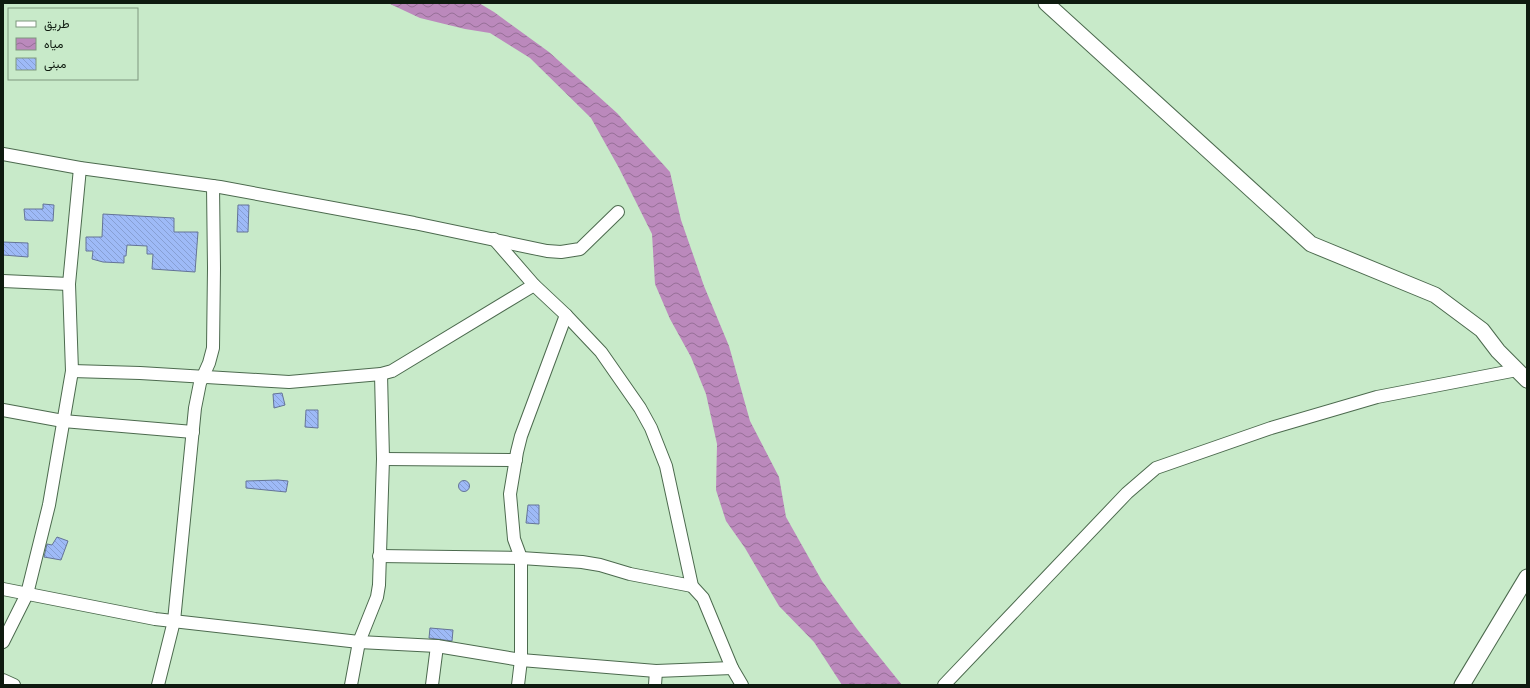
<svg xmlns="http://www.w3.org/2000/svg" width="1530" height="688" viewBox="0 0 1530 688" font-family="Inter,Vazirmatn,sans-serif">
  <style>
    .water { fill: url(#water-waves) }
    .building { fill: url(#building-back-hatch); stroke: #647497 }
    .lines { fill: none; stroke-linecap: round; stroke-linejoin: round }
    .minor-casing { stroke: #4c6a4e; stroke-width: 14 }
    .tertiary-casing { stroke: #4c6a4e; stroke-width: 17 }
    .minor { stroke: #fff; stroke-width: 12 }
    .tertiary { stroke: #fff; stroke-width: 15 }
  </style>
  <defs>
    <pattern id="water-waves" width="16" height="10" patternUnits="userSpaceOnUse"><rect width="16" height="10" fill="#bb89bc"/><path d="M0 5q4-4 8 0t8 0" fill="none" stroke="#966f97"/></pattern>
    <pattern id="building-back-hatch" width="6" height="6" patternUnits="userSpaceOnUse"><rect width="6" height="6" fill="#9ebaf7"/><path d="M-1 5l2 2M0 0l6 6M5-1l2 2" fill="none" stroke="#879fd3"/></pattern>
  </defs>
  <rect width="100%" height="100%" fill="#c8eac9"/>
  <polygon class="water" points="388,3 479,3 494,12 549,52 617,113 670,172 681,220 704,286 729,346 750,421 779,477 786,517 822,581 857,629 902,685 842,685 814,642 779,606 745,548 726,521 716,490 717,444 706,394 691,357 670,319 655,284 652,234 619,168 591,118 530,58 490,33 465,29 420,18"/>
  <g class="building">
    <polygon points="43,204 54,205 53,221 25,220 24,209 43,209"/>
    <polygon points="238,205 249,205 248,232 237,232"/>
    <polygon points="103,214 174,218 174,232 198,232 195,272 152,269 153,254 147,254 147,246 127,245 126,256 124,256 124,263 103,262 92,259 93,251 86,251 86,237 102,237"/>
    <polygon points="3,242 28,243 28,257 3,255"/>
    <polygon points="282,393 285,405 274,408 273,394"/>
    <polygon points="306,410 318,410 318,428 305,427"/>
    <polygon points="278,480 288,481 286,492 246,488 246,481"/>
    <circle cx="464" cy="486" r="5.5"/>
    <polygon points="528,505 539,505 539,524 526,523"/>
    <polygon points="57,537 68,541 61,560 44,557 47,544 52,545"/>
    <polygon points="430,628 453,630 452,641 429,638"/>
  </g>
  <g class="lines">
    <defs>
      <g id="minor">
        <polyline points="3,154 80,168 220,187 414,223 547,251 561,252 580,249 618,212"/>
        <polyline points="494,239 534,285 566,315 601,352 640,408 651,428 666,466 692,586 703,598 732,668 742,685"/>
        <polyline points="3,281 69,284"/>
        <polyline points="72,371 140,373 289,382 381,374 392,371 534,285"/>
        <polyline points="3,410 63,421 193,432"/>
        <polyline points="383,459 516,460"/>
        <polyline points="379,556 521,558 582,562 600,565 630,574 692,586"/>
        <polyline points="3,589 155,619 359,642 437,646 521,660 656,671 732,668"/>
        <polyline points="3,642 27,594 49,505 72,371 69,284 80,168"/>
        <polyline points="3,680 14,685"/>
        <polyline points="158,685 174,621 195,408 200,383 209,363 213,348 214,268 213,186"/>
        <polyline points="351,685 359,642 377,597 379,585 383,459 381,374"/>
        <polyline points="432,685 437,646"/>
        <polyline points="518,685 521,660 521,558 514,539 510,494 517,452 521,436 566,315"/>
        <polyline points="655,685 656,671"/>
        <polyline points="944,685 1127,493 1156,468 1271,428 1377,397 1517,370"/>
      </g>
      <g id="tertiary">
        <polyline points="1046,3 1311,244 1435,295 1482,330 1498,351 1527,380"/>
        <polyline points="1462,685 1527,577"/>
      </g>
    </defs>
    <use href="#minor" class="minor-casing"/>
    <use href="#tertiary" class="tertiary-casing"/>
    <use href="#minor" class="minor"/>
    <use href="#tertiary" class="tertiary"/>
  </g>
  <rect width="1530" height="688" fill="none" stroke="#0e1a0f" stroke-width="8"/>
  <rect x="8" y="8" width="130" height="72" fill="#c8eac9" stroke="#7e977f"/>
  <rect x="16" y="21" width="20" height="6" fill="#ffffff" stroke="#7e977f"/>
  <text x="44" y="28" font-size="12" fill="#0e1a0f">طريق</text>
  <rect x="16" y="38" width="20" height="12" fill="url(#water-waves)" stroke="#7e977f"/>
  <text x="44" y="48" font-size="12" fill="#0e1a0f">مياه</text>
  <rect x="16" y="58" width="20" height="12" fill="url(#building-back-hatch)" stroke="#7e977f"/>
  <text x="44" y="68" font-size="12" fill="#0e1a0f">مبنى</text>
</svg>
